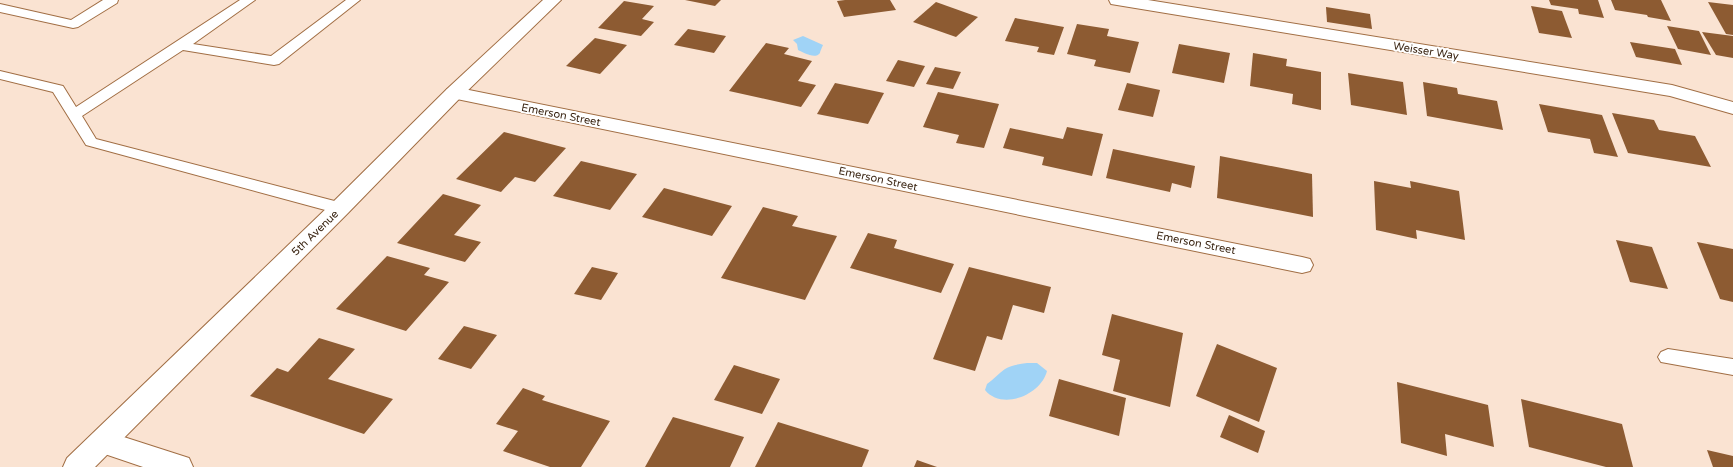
<svg xmlns="http://www.w3.org/2000/svg" width="1733" height="467" viewBox="0 0 1733 467" font-family="'Varela Round',sans-serif">
  <style>
    .water { fill: #a0d3f6 }
    .building { fill: #8d5b32 }
    .lines { fill: none; stroke-linecap: round; stroke-linejoin: round }
    .service-casing { stroke: #a16e44; stroke-width: 2 }
    .minor-casing { stroke: #a16e44; stroke-width: 2 }
    .tertiary-casing { stroke: #a16e44; stroke-width: 2 }
    .service { fill: #fff; fill-rule: evenodd }
    .minor { fill: #fff; fill-rule: evenodd }
    .tertiary { fill: #fff; fill-rule: evenodd }
    .labels { text-anchor: middle; dominant-baseline: central; stroke-width: 4; stroke-linejoin: round; paint-order: stroke }
    .street-label { font-size: 11px; fill: #3b2614; stroke: #fff }
  </style>
  <rect width="100%" height="100%" fill="#fae3d2"/>
  <g class="water">
    <path d="M803,36l20,9c-1,2 -3,7 -3,8 -5,7 -17,-1 -22,-3l-1,-6 -4,-4z"/>
    <path d="M1027,363h10l10,8c-6,24 -45,40 -62,19l2,-6c6,-4 12,-11 18,-15 6,-4 15,-5 22,-6z"/>
  </g>
  <g class="building">
    <polygon points="685,0 721,0 715,6"/>
    <polygon points="845,0 890,0 896,10 844,17 837,1"/>
    <polygon points="1549,0 1598,0 1604,18 1579,14 1578,9 1551,5"/>
    <polygon points="1611,0 1661,0 1671,21 1648,17 1647,15 1615,10"/>
    <polygon points="624,1 654,6 642,19 654,22 641,36 598,28"/>
    <polygon points="936,2 978,17 956,37 913,22"/>
    <polygon points="1708,2 1733,5 1733,35 1726,34"/>
    <polygon points="1531,6 1562,11 1572,38 1539,33"/>
    <polygon points="1326,7 1370,14 1372,29 1327,22"/>
    <polygon points="1015,18 1064,27 1054,55 1037,52 1039,47 1005,41"/>
    <polygon points="1077,24 1109,29 1107,36 1139,42 1130,73 1094,66 1096,60 1067,54"/>
    <polygon points="1667,26 1699,31 1711,55 1678,49"/>
    <polygon points="688,29 726,36 714,53 674,45"/>
    <polygon points="1702,32 1733,36 1733,58 1716,55"/>
    <polygon points="595,38 627,45 600,74 566,66"/>
    <polygon points="1630,42 1675,49 1682,65 1636,57"/>
    <polygon points="766,43 789,48 784,54 812,61 798,81 816,85 801,107 729,91"/>
    <polygon points="1179,44 1230,53 1224,83 1172,73"/>
    <polygon points="1253,53 1287,59 1286,66 1321,72 1321,110 1292,104 1293,94 1250,86"/>
    <polygon points="898,60 925,66 914,87 886,81"/>
    <polygon points="935,67 961,72 953,89 926,84"/>
    <polygon points="1348,73 1403,82 1407,115 1351,105"/>
    <polygon points="1423,82 1457,88 1458,94 1497,101 1503,130 1427,116"/>
    <polygon points="835,83 884,93 868,124 817,114"/>
    <polygon points="1127,83 1160,90 1153,117 1118,110"/>
    <polygon points="938,92 999,104 984,148 956,143 959,135 923,127"/>
    <polygon points="1539,104 1602,115 1618,157 1594,153 1590,139 1548,132"/>
    <polygon points="1612,113 1654,120 1659,130 1695,136 1711,167 1628,153"/>
    <polygon points="1067,127 1103,134 1092,176 1042,165 1044,157 1003,148 1010,128 1063,139"/>
    <polygon points="504,132 566,148 535,182 515,177 501,192 456,179"/>
    <polygon points="1113,149 1195,166 1191,188 1172,183 1170,192 1106,178"/>
    <polygon points="1220,156 1312,174 1313,217 1217,198"/>
    <polygon points="581,161 637,174 610,210 553,196"/>
    <polygon points="1374,181 1411,188 1410,181 1459,191 1465,240 1416,230 1417,239 1376,230"/>
    <polygon points="664,188 732,206 712,236 642,217"/>
    <polygon points="443,194 481,205 454,235 481,242 465,262 397,243"/>
    <polygon points="763,207 798,216 792,226 837,236 805,300 721,278"/>
    <polygon points="868,233 897,240 894,248 954,264 941,293 850,268"/>
    <polygon points="1616,240 1652,247 1668,289 1630,282"/>
    <polygon points="1697,242 1733,249 1733,302 1720,299"/>
    <polygon points="387,256 430,268 424,275 449,282 406,331 336,309"/>
    <polygon points="592,267 618,273 601,300 574,294"/>
    <polygon points="969,267 1051,287 1044,313 1013,305 1002,340 987,336 975,371 933,359"/>
    <polygon points="1112,314 1183,333 1170,407 1113,391 1120,360 1102,355"/>
    <polygon points="464,326 497,335 471,369 438,359"/>
    <polygon points="319,338 355,349 328,379 393,399 364,434 250,396 277,368 288,372"/>
    <polygon points="1217,344 1277,368 1259,422 1196,396"/>
    <polygon points="734,365 780,379 762,414 714,400"/>
    <polygon points="1059,379 1126,398 1119,436 1049,416"/>
    <polygon points="1397,382 1488,405 1494,447 1445,434 1447,456 1401,443"/>
    <polygon points="523,388 545,396 542,400 610,421 581,467 550,467 503,451 518,431 496,424"/>
    <polygon points="1521,399 1622,424 1633,467 1606,467 1529,447"/>
    <polygon points="1229,415 1265,431 1258,453 1220,437"/>
    <polygon points="673,417 744,437 730,467 645,467"/>
    <polygon points="778,422 869,450 862,467 755,467"/>
    <polygon points="1707,450 1733,456 1733,467 1713,467"/>
    <polygon points="917,460 937,467 914,467"/>
  </g>
  <g class="lines">
    <defs>
      <g id="service">
        <polygon points="103,0 118,0 117,3 78,27 73,28 0,12 0,4 71,20"/>
        <polygon points="240,0 255,0 193,44 271,56 346,0 360,0 279,64 274,65 183,50 82,116 96,139 346,204 348,208 346,212 340,214 86,145 53,92 0,79 0,71 63,86 76,107"/>
        <polygon points="1668,349 1733,359 1733,375 1661,362 1658,357 1661,352"/>
      </g>
      <g id="minor">
        <polygon points="1109,0 1148,0 1672,85 1733,102 1733,114 1670,96 1117,5 1111,4"/>
        <polygon points="454,87 1302,257 1310,259 1313,265 1310,271 1302,273 447,97 445,93 447,89"/>
        <polygon points="102,430 189,458 193,467 143,467 93,450 89,442 93,434"/>
      </g>
      <polygon id="tertiary" points="543,0 561,0 461,97 348,213 95,467 63,467 67,458 332,203 447,89"/>
    </defs>
    <use href="#service" class="service-casing"/>
    <use href="#minor" class="minor-casing"/>
    <use href="#tertiary" class="tertiary-casing"/>
    <use href="#service" class="service"/>
    <use href="#minor" class="minor"/>
    <use href="#tertiary" class="tertiary"/>
  </g>
  <g class="labels">
    <g class="street-label">
      <text transform="translate(1426 51) rotate(9)">Weisser Way</text>
      <text transform="translate(561 115) rotate(11)">Emerson Street</text>
      <text transform="translate(878 179) rotate(12)">Emerson Street</text>
      <text transform="translate(315 233) rotate(-44)">5th Avenue</text>
      <text transform="translate(1196 243) rotate(11)">Emerson Street</text>
    </g>
  </g>
</svg>
